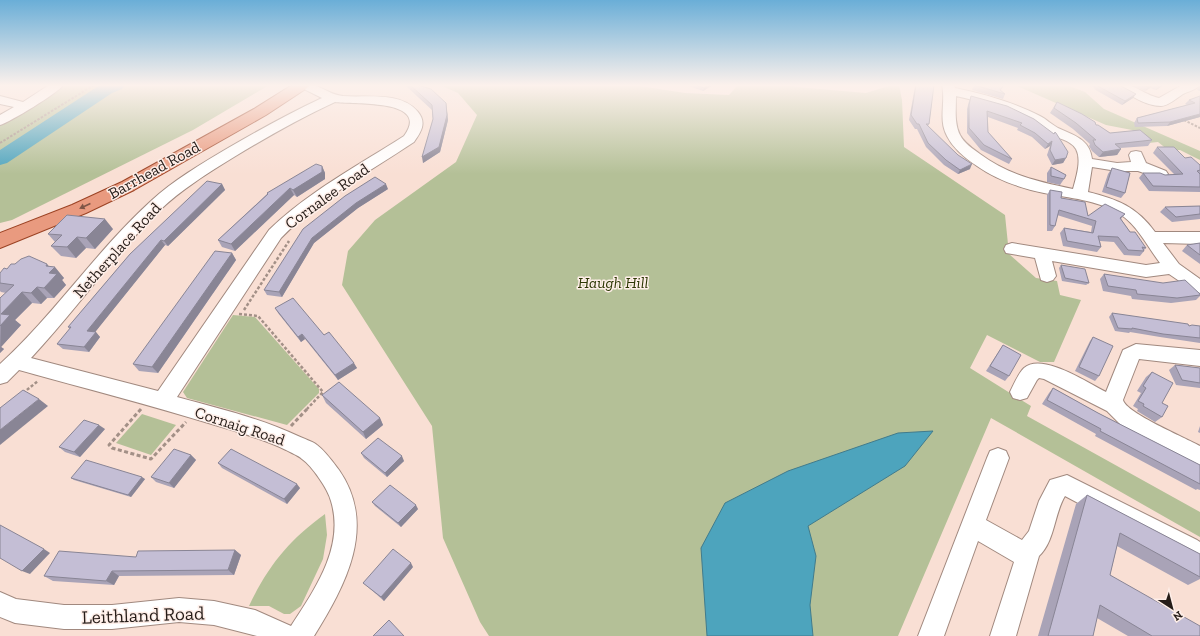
<svg xmlns="http://www.w3.org/2000/svg" width="1200" height="636" viewBox="0 0 1200 636" font-family="'Zilla Slab',serif">
  <style>
    .green { fill: #b4c097 }
    .water { fill: #4da4bd; stroke: #417b8c }
    .lines { fill: none; stroke-linecap: round; stroke-linejoin: round }
    .river { fill: #4da4bd; fill-rule: evenodd }
    .minor-casing { stroke: #a1897f; stroke-width: 2 }
    .major-casing { stroke: #9b4223; stroke-width: 2 }
    .path-far2 { stroke: #a39087; stroke-width: 2; stroke-dasharray: 2.5 1.5; stroke-linecap: butt }
    .path-far1 { stroke: #a39087; stroke-width: 2.5; stroke-dasharray: 3 2; stroke-linecap: butt }
    .path { stroke: #a39087; stroke-width: 3; stroke-dasharray: 4 2.5; stroke-linecap: butt }
    .minor { fill: #fff; fill-rule: evenodd }
    .major { fill: #e99a7f; fill-rule: evenodd }
    .wall { fill: #a9a3b7 }
    .shaded-wall { fill: #898595 }
    .building { fill: #c4bed5; stroke: #898595 }
    .oneway { fill: #7d5546 }
    .labels { text-anchor: middle; dominant-baseline: central; stroke-width: 3; stroke-linejoin: round; paint-order: stroke }
    .street-label { font-size: 16px; fill: #251c18; stroke: #feeee8 }
    .park-label { font-size: 16px; font-style: italic; fill: #2c3703; stroke: #feeee8 }
    .near-street-label { font-size: 19px; fill: #251c18; stroke: #feeee8 }
  </style>
  <rect width="100%" height="100%" fill="#f9dfd4"/>
  <g class="green">
    <polygon points="64,85 269,85 193,130 12,220 0,223 0,125"/>
    <polygon points="440,85 633,85 685,93 729,95 738,85 792,85 797,87 866,93 892,85 899,85 902,100 904,147 1005,215 1009,254 1036,278 1057,281 1060,295 1081,300 1054,362 1040,362 987,335 970,368 1031,406 1027,416 1200,512 1200,537 991,418 898,636 489,636 480,622 443,538 432,426 342,285 348,251 375,220 456,162 477,115 458,93"/>
    <polygon points="1015,85 1067,85 1085,92 1104,109 1200,151 1200,160 1180,150 1168,150 1158,142 1148,143 1132,130 1106,125"/>
    <polygon points="233,315 255,317 319,389 319,393 287,425 187,398 183,392"/>
    <polygon points="142,414 176,425 151,455 116,443"/>
    <path d="M325,514l2,21 -4,24 -22,47 -11,8h-6l-15,-8h-20c19,-40 40,-66 76,-92z"/>
  </g>
  <polygon class="water" points="933,431 905,466 808,526 816,556 810,605 813,636 707,636 701,548 725,503 788,471 898,433"/>
  <g class="lines">
    <polygon class="river" points="100,85 125,85 122,89 112,93 7,163 0,165 0,150"/>
    <defs>
      <g id="minor">
        <path d="M49,85h14c-5,8 -53,37 -63,40v-10l14,-8 -14,-3v-8l23,6z"/>
        <path d="M300,85c20,-3 25,9 43,11 24,2 58,-5 75,16 9,11 3,20 -4,30 -45,30 -95,57 -133,96l-104,159c40,11 83,21 121,39 6,3 14,5 19,9 8,6 16,17 22,25 39,56 6,116 -25,166h-57l-43,-11 -35,-3 -67,7h-48l-49,-6 -15,-6v-25l16,7 48,6h48l67,-7 35,3 41,9 36,16c24,-37 54,-79 40,-125 -3,-12 -19,-35 -29,-42 -4,-4 -11,-6 -16,-9 -23,-11 -47,-18 -71,-25 -65,-20 -131,-37 -196,-55l-12,12 -7,2v-20c55,-50 96,-113 151,-163 23,-21 50,-37 77,-53 31,-18 62,-35 94,-50l-20,-10zM335,102c17,3 97,-4 69,34 -45,29 -96,56 -135,94l-111,161 -127,-33c45,-48 82,-102 129,-148 22,-21 48,-37 74,-53 33,-20 66,-39 101,-55z"/>
        <path d="M942,85h12l1,3c29,6 58,14 85,28 6,3 11,8 18,12 15,7 32,11 34,31l25,4 14,-1 -2,-7 2,-3 5,-1 5,1 5,11 20,8 2,3 -2,3 -5,2 -23,-8h-21l-25,-4 -4,25c29,7 49,15 67,40h45v12l-37,-1 16,21 21,15v14l-6,-2 -25,-17 -23,3 -94,-16 4,15 -3,4 -6,2 -6,-2 -6,-22 -29,-5 -2,-4 2,-4 6,-2 134,22 14,-2c-13,-17 -22,-37 -40,-49 -22,-14 -51,-16 -76,-21 -24,-5 -47,-13 -67,-27 -12,-8 -24,-18 -30,-30 -9,-16 -1,-34 -5,-51zM956,96c26,6 53,13 76,26 5,3 9,8 15,11 9,5 24,7 29,16 6,11 0,29 -3,40 -34,-7 -65,-14 -93,-35 -7,-5 -16,-11 -20,-19 -6,-12 -4,-26 -4,-39z"/>
        <path d="M1116,85c19,-3 25,9 43,13l23,-13h18c-4,5 -11,6 -17,9 -6,4 -15,12 -22,12 -15,0 -31,-11 -43,-18z"/>
        <path d="M1136,344l64,6v16l-61,-7 -16,41c3,13 63,38 77,46v20l-78,-40 -15,-15 -63,-32 -5,-1 -2,2 -10,18 -7,2 -7,-2 -3,-6c4,-8 8,-18 14,-24 18,-16 64,15 82,24l17,-42z"/>
        <path d="M998,448l8,3 3,7 -23,62 36,20 7,-9 10,-30 11,-21 17,-5 130,65 3,2v26l-135,-72c-11,18 -10,45 -26,60l-23,80h-26l24,-74 -36,-21 -34,95h-26l69,-178 3,-7z"/>
      </g>
      <polygon id="major" points="292,85 310,85 307,88 266,115 134,190 86,213 0,248 0,233 72,205 122,182 254,109"/>
    </defs>
    <use href="#minor" class="minor-casing"/>
    <use href="#major" class="major-casing"/>
    <g class="path-far2">
      <polyline points="1184,120 1200,128"/>
      <polyline points="0,143 94,85"/>
    </g>
    <g class="path-far1">
      <polyline points="244,310 289,241"/>
      <polyline points="239,314 258,316 323,392 307,409"/>
      <polyline points="23,393 38,381"/>
    </g>
    <g class="path">
      <polyline points="141,409 109,445 112,448 151,459 186,422"/>
      <polyline points="291,426 308,408"/>
    </g>
    <use href="#minor" class="minor"/>
    <use href="#major" class="major"/>
  </g>
  <g class="wall">
    <polygon points="405,85 418,85 446,103 448,120 440,152 423,163 433,119 432,110"/>
    <polygon points="686,85 713,85 703,91"/>
    <polygon points="914,85 934,85 929,124 928,126 970,169 958,174 944,165 926,147 917,129 915,129 909,120 915,86"/>
    <polygon points="974,85 1004,85 1001,90 1005,94 1003,99 972,90"/>
    <polygon points="1088,85 1119,85 1133,98 1122,105 1094,89 1095,88"/>
    <polygon points="1130,85 1163,85 1161,87 1156,90 1150,88 1145,91"/>
    <polygon points="1200,86 1200,91 1197,90"/>
    <polygon points="971,96 1054,134 1055,132 1066,158 1063,163 1052,165 1047,155 1050,146 1045,149 1032,137 1017,130 1018,128 988,117 988,132 1012,159 1009,164 981,150 967,133 967,109 969,101"/>
    <polygon points="1200,96 1200,117 1167,126 1135,127 1134,123 1137,118 1187,105 1185,104 1189,100"/>
    <polygon points="1057,102 1110,133 1152,140 1148,146 1120,148 1121,149 1117,155 1099,157 1092,151 1089,146 1090,144 1073,129 1050,113"/>
    <polygon points="1157,147 1185,158 1200,165 1200,192 1149,191 1139,178 1143,173 1165,175 1174,174 1153,153"/>
    <polygon points="322,166 325,173 325,179 297,197 294,195 235,251 222,247 218,240 267,194 267,193"/>
    <polygon points="1051,167 1064,179 1060,185 1047,182 1047,173"/>
    <polygon points="1112,168 1125,193 1121,198 1102,192 1108,174"/>
    <polygon points="222,184 225,190 168,246 165,245 95,332 100,337 89,352 63,349 57,344 70,329 68,327 130,254"/>
    <polygon points="388,189 358,208 314,243 282,297 267,295 264,290 345,196"/>
    <polygon points="1050,190 1088,216 1125,214 1121,219 1130,232 1146,248 1144,250 1144,251 1140,256 1124,255 1114,242 1100,241 1101,247 1097,252 1063,246 1060,233 1064,228 1091,232 1092,226 1057,215 1055,226 1052,231 1047,231 1047,195"/>
    <polygon points="1200,206 1200,219 1172,222 1160,212 1165,207"/>
    <polygon points="113,229 95,249 86,248 76,258 61,256 51,246 55,242 48,234"/>
    <polygon points="1200,243 1200,264 1182,251 1187,245"/>
    <polygon points="232,253 236,260 158,373 139,371 133,364"/>
    <polygon points="1061,265 1089,283 1086,285 1062,281 1059,268"/>
    <polygon points="50,267 64,278 62,280 66,285 54,298 47,298 41,304 32,303 15,320 21,325 1,347 4,349 0,353 0,298 6,293 1,292 0,291 0,273 7,269"/>
    <polygon points="1104,274 1200,294 1200,296 1196,300 1171,303 1132,299 1131,296 1103,291 1100,279"/>
    <polygon points="275,308 324,335 357,368 338,380 305,339 301,342 278,313"/>
    <polygon points="1112,313 1189,326 1200,326 1200,343 1160,337 1130,332 1129,333 1115,331 1109,317"/>
    <polygon points="1093,337 1099,376 1095,381 1075,371 1090,341"/>
    <polygon points="1003,345 1009,376 1005,381 986,371"/>
    <polygon points="1175,365 1200,368 1200,388 1176,385 1169,370"/>
    <polygon points="1152,372 1162,403 1162,417 1155,422 1137,411 1138,409 1133,406 1141,393 1137,391 1146,377"/>
    <polygon points="1053,388 1098,413 1200,465 1200,490 1197,489 1196,490 1095,436 1096,434 1042,404 1049,393"/>
    <polygon points="322,395 380,418 383,425 366,439 326,403"/>
    <polygon points="1200,426 1200,433 1198,432"/>
    <polygon points="105,429 80,457 65,452 59,447"/>
    <polygon points="361,453 404,461 387,477 364,458"/>
    <polygon points="191,455 196,460 174,488 156,482 151,477"/>
    <polygon points="218,463 300,488 287,504 222,468"/>
    <polygon points="71,478 145,479 131,497 74,480"/>
    <polygon points="1087,495 1200,554 1200,579 1188,585 1117,546 1110,575 1200,636 1128,636 1097,618 1093,636 1038,636 1076,504"/>
    <polygon points="372,502 418,509 401,527 375,506"/>
    <polygon points="235,550 241,555 234,575 119,576 114,585 53,581 44,576 136,557"/>
    <polygon points="413,567 384,601 367,586 363,583"/>
  </g>
  <g class="shaded-wall">
    <polygon points="708,85 713,85 703,91 704,88"/>
    <polygon points="1153,85 1150,88 1145,91 1148,87"/>
    <polygon points="1161,85 1163,85 1161,87 1156,90 1159,86"/>
    <polygon points="1136,94 1133,98 1122,105 1125,101"/>
    <polygon points="446,103 448,120 440,152 423,163 422,157"/>
    <polygon points="1200,114 1200,117 1167,126 1170,122"/>
    <polygon points="1052,141 1050,146 1045,149 1048,144"/>
    <polygon points="1121,149 1117,155 1099,157 1103,152"/>
    <polygon points="1066,158 1063,163 1052,165 1055,160"/>
    <polygon points="972,164 970,169 958,174 960,170"/>
    <polygon points="322,166 325,173 325,179 297,197 293,190"/>
    <polygon points="222,184 225,190 168,246 164,241"/>
    <polygon points="386,184 388,189 358,208 314,243 282,297 279,292 312,238 356,203"/>
    <polygon points="290,188 294,195 235,251 231,244"/>
    <polygon points="105,219 113,229 95,249 86,238"/>
    <polygon points="77,237 86,248 76,258 67,247"/>
    <polygon points="161,240 165,245 92,336 87,331"/>
    <polygon points="232,253 236,260 158,373 152,367"/>
    <polygon points="47,264 52,270 55,267 64,278 62,280 66,285 54,298 44,288 49,273 46,266"/>
    <polygon points="37,287 47,298 41,304 31,293"/>
    <polygon points="22,292 32,303 15,320 21,325 1,347 4,349 0,353 1,314"/>
    <polygon points="96,332 100,337 89,352 84,347"/>
    <polygon points="302,334 305,339 301,342 298,337"/>
    <polygon points="354,363 357,368 338,380 335,375"/>
    <polygon points="39,399 48,406 0,445 0,430"/>
    <polygon points="380,418 383,425 366,439 363,432"/>
    <polygon points="99,425 105,429 80,457 74,452"/>
    <polygon points="191,455 196,460 174,488 169,483"/>
    <polygon points="402,456 404,461 387,477 385,473"/>
    <polygon points="142,477 145,479 131,497 128,495"/>
    <polygon points="297,484 300,488 287,504 284,499"/>
    <polygon points="416,505 418,509 401,527 398,523"/>
    <polygon points="44,549 50,553 30,574 22,571"/>
    <polygon points="235,550 241,555 234,575 228,570"/>
    <polygon points="411,563 413,567 384,601 381,597"/>
    <polygon points="112,571 119,576 114,585 106,581"/>
  </g>
  <g class="building">
    <polygon points="410,85 418,85 431,89 446,103 447,115 439,147 422,157 433,119 432,105"/>
    <polygon points="696,85 708,85 704,88"/>
    <polygon points="916,85 934,85 929,124 926,124 958,155 972,164 960,170 946,160 928,143 919,124 917,124 911,115"/>
    <polygon points="974,85 1004,85 1000,90 1005,94"/>
    <polygon points="1096,85 1119,85 1136,94 1125,101"/>
    <polygon points="1142,85 1152,85 1148,87"/>
    <polygon points="1154,85 1161,85 1159,86"/>
    <polygon points="971,96 1007,106 1034,119 1054,134 1055,132 1056,133 1068,152 1066,158 1055,160 1050,150 1052,141 1048,144 1035,133 1020,125 1022,123 987,111 988,132 1012,159 984,145 969,128 969,105"/>
    <polygon points="1200,96 1200,114 1170,122 1138,123 1137,118 1195,103 1189,100"/>
    <polygon points="1057,102 1082,114 1095,122 1096,125 1098,125 1110,133 1140,130 1152,140 1115,144 1121,149 1103,152 1095,145 1093,140 1096,140 1076,123 1054,108"/>
    <polygon points="1157,147 1174,147 1185,158 1191,157 1200,165 1200,170 1197,171 1200,174 1200,187 1153,186 1143,173 1160,173 1165,175 1183,174"/>
    <polygon points="316,164 322,166 322,172 293,190 290,188 231,244 218,240 268,194 267,193"/>
    <polygon points="1051,167 1066,175 1064,179 1051,176"/>
    <polygon points="1112,168 1130,173 1125,193 1106,187"/>
    <polygon points="375,177 386,184 356,203 312,238 279,292 264,290 303,229 345,196"/>
    <polygon points="207,181 222,184 164,241 161,240 87,331 96,332 84,347 57,344 71,327 68,327 130,254"/>
    <polygon points="1050,190 1062,192 1061,198 1085,202 1088,216 1105,204 1125,214 1120,218 1130,232 1135,232 1146,248 1142,247 1144,251 1128,250 1118,237 1098,236 1101,247 1067,241 1064,228 1093,233 1096,221 1059,210 1055,226 1050,225"/>
    <polygon points="1200,206 1200,214 1176,217 1165,207"/>
    <polygon points="67,215 105,219 86,238 77,237 67,247 51,246 62,235 48,234"/>
    <polygon points="1200,243 1200,255 1187,245"/>
    <polygon points="215,251 232,253 152,367 133,364"/>
    <polygon points="29,256 47,264 46,266 55,267 49,273 57,274 44,288 37,287 31,293 22,292 1,314 10,315 0,326 0,298 14,285 0,283 0,273 4,268 7,269 11,264 15,264 21,259"/>
    <polygon points="1061,265 1085,269 1089,283 1065,278"/>
    <polygon points="1104,274 1163,283 1185,280 1200,294 1200,295 1177,298 1137,294 1136,290 1108,286"/>
    <polygon points="293,298 324,335 329,332 354,363 335,375 302,334 298,337 275,308"/>
    <polygon points="1112,313 1188,324 1189,326 1192,325 1200,326 1200,338 1163,334 1132,328 1132,329 1118,328"/>
    <polygon points="1093,337 1113,346 1099,376 1079,367"/>
    <polygon points="1003,345 1021,355 1009,376 990,366"/>
    <polygon points="1175,365 1200,368 1200,383 1182,380"/>
    <polygon points="1152,372 1173,383 1162,403 1168,406 1162,417 1143,406 1144,404 1138,401 1146,388 1143,386"/>
    <polygon points="339,382 380,418 363,432 322,395"/>
    <polygon points="1053,388 1098,413 1200,465 1200,484 1100,431 1101,429 1047,400"/>
    <polygon points="23,390 39,399 0,430 0,408"/>
    <polygon points="84,420 99,425 74,452 59,447"/>
    <polygon points="378,438 402,456 385,473 361,453"/>
    <polygon points="174,449 191,455 169,483 151,477"/>
    <polygon points="231,449 297,484 284,499 218,463"/>
    <polygon points="86,460 142,477 128,495 71,478"/>
    <polygon points="390,485 416,505 398,523 372,502"/>
    <polygon points="1087,495 1200,554 1200,577 1120,533 1110,575 1200,626 1200,636 1152,636 1100,605 1093,636 1048,636"/>
    <polygon points="0,525 44,549 22,571 0,558"/>
    <polygon points="393,549 411,563 381,597 363,583"/>
    <polygon points="235,550 228,570 112,571 106,581 44,576 59,551 136,557 138,551"/>
    <polygon points="389,620 404,636 373,636"/>
  </g>
  <defs><path id="oneway-solid" d="M-6-.8H1V-3.2L6.5 0L1 3.2V.8H-6Z"/></defs>
  <use class="oneway" href="#oneway-solid" transform="translate(85 206) rotate(155)"/>
  <linearGradient id="sky" x2="0" y2="1"><stop stop-color="#6aaed7"/><stop offset="0.49" stop-color="#fcf1ec"/><stop offset="1" stop-color="#fcf1ec" stop-opacity="0"/></linearGradient>
  <rect width="1200" height="174" fill="url(#sky)"/>
  <g class="labels">
    <g class="street-label">
      <text transform="translate(154 170) rotate(-29)">Barrhead Road</text>
      <text transform="translate(327 196) rotate(-36)">Cornalee Road</text>
      <text transform="translate(117 250) rotate(-48)">Netherplace Road</text>
      <text transform="translate(240 426) rotate(18)">Cornaig Road</text>
    </g>
    <g class="park-label">
      <text x="613" y="282">Haugh Hill</text>
    </g>
    <g class="near-street-label">
      <text transform="translate(143 615) rotate(-2)">Leithland Road</text>
    </g>
  </g>
  <g transform="translate(1172 608) rotate(144)" stroke="#feeee8" stroke-width="3" paint-order="stroke">
  <path d="M0-3L7 15L0 10L-7 15Z" fill="#251c18"/>
  <text y="-6" font-size="11" font-weight="bold" text-anchor="middle" fill="#251c18">N</text>
  </g>
</svg>
